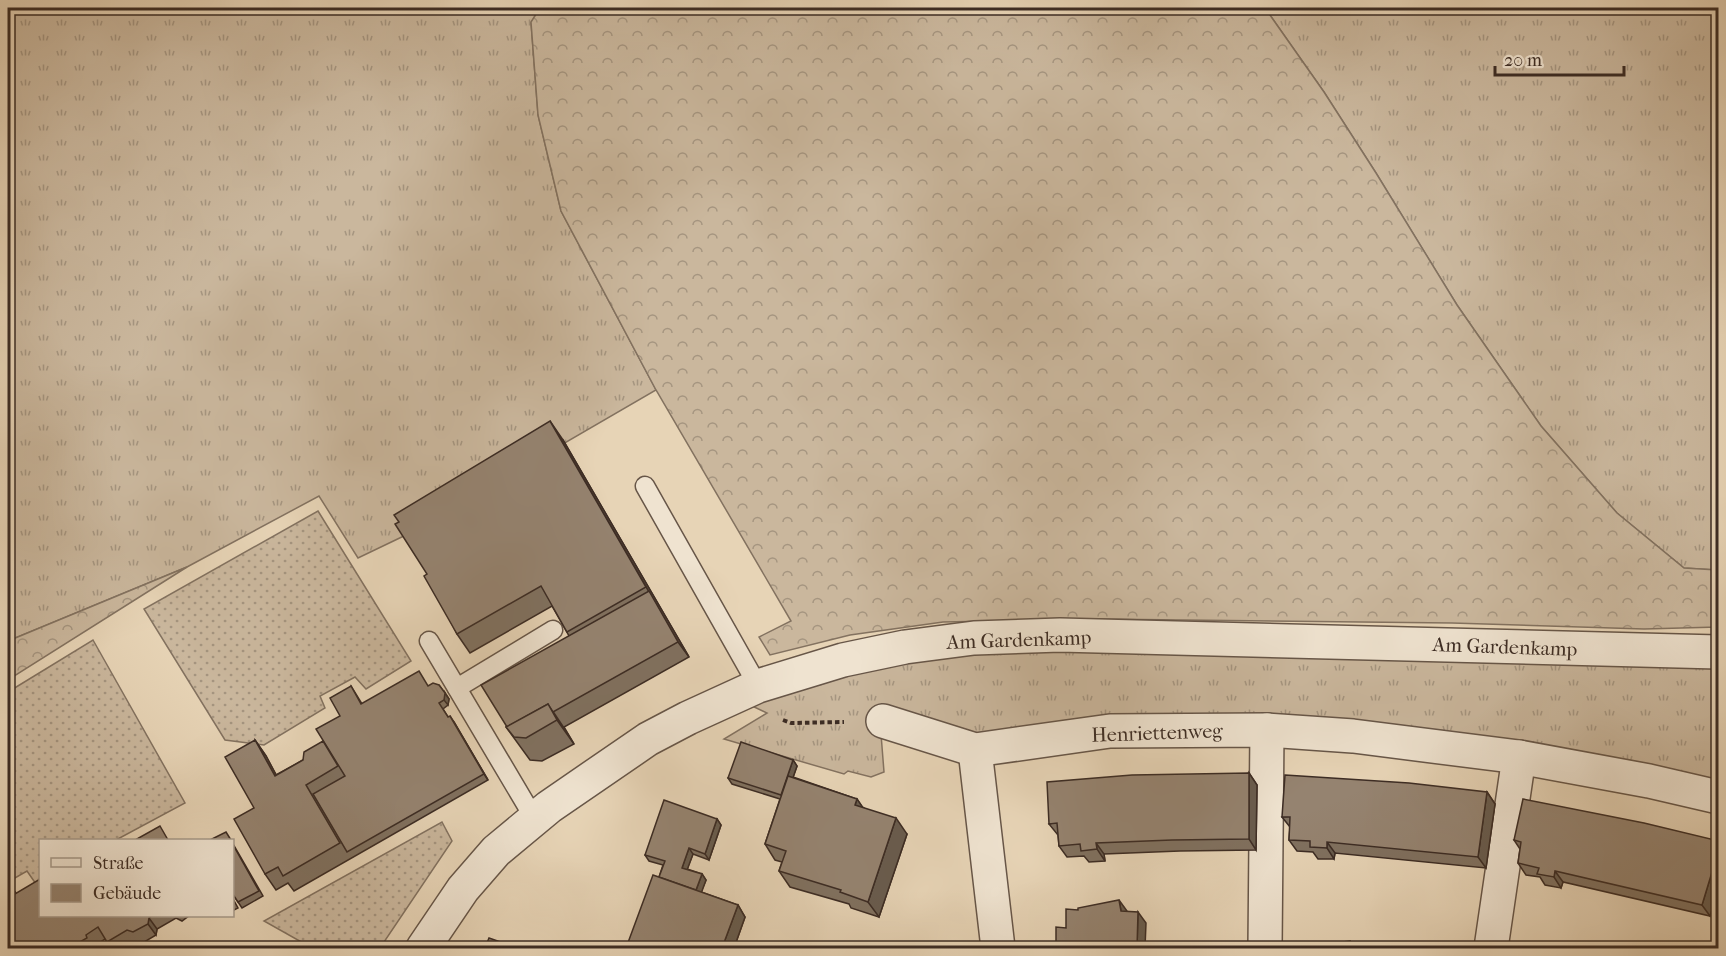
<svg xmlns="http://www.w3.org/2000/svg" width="1726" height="956" viewBox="0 0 1726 956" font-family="'IM FELL French Canon',serif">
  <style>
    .grass { fill: url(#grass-tufts); stroke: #837260; stroke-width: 1.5 }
    .forest { fill: url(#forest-crowns); stroke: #837260; stroke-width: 1.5 }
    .garden { fill: url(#garden-dots); stroke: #837260; stroke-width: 1.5 }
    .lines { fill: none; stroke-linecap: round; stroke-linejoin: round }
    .service-casing { stroke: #675648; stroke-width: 21 }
    .minor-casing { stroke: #675648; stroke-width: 36 }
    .tertiary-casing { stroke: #675648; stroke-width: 36 }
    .path { stroke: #3c2c24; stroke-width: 4; stroke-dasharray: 4.5 3; stroke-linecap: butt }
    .service { stroke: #efe3d0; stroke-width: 18 }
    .minor { stroke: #efe3d0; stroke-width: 33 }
    .tertiary { stroke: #efe3d0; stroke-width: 33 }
    .wall { fill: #807160; stroke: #3c2c24; stroke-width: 1.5 }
    .shaded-wall { fill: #685c4e; stroke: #3c2c24; stroke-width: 1.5 }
    .building { fill: #958370; stroke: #3c2c24; stroke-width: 1.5 }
    .labels { text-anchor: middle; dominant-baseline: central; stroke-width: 5; stroke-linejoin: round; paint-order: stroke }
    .street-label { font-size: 20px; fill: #3c2c24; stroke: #efe3d0 }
  </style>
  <defs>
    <pattern id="grass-tufts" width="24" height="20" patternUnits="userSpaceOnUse" patternTransform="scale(1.5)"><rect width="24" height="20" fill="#cab79d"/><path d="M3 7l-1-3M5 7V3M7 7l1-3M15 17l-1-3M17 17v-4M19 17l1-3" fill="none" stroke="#a59580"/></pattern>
    <pattern id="forest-crowns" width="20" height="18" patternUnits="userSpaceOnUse" patternTransform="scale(1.5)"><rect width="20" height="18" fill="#cab79d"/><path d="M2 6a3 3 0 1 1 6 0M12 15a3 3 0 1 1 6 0" fill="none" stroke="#a59580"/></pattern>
    <pattern id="garden-dots" width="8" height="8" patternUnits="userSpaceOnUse" patternTransform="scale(1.5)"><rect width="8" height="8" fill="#cab79d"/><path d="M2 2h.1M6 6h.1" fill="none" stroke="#a59580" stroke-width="1.8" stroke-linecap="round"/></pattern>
  </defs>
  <rect width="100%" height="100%" fill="#e7d4b6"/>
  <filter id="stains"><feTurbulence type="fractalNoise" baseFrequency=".00333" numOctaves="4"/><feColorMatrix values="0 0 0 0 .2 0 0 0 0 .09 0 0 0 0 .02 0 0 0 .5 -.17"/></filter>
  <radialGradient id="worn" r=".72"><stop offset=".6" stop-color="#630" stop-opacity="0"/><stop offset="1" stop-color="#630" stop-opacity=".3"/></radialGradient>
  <g class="grass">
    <polygon points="8,8 540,8 531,23 538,115 561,211 656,390 408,534 358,558 319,496 187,567 8,641"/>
    <polygon points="1265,8 1718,8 1717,570 1684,568 1617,513 1541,426 1457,305 1376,173 1324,92"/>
    <polygon points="905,647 1718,652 1718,797 1353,736 975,750 881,734 884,772 871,777 848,771 844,774 724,739 767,713 733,697"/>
  </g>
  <g class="forest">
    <polygon points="540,8 1265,8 1324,92 1376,173 1457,305 1541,426 1617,513 1684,568 1717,570 1718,566 1718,627 1644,629 1452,623 1096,619 943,622 850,635 770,655 759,637 791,621 656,390 561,211 538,115 531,22"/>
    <polygon points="187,567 8,680 8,641"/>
  </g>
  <g class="garden">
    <polygon points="318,511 411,661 366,689 355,677 320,696 325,708 264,745 225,740 144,609"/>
    <polygon points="93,640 185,803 116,840 40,840 40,882 36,884 27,871 8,882 8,692"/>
    <polygon points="442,822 452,841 380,948 312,948 264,921"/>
  </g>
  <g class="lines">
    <defs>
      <g id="service">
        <polyline points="645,486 758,686"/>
        <polyline points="429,641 534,818"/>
        <polyline points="457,688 553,630"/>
      </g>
      <g id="minor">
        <polyline points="883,721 975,750 1110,731 1267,730 1353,736 1519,757 1649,781 1718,797"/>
        <polyline points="975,750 998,948"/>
        <polyline points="1265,948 1267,730"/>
        <polyline points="1491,948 1519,757"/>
      </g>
      <polyline id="tertiary" points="423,948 463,889 496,851 549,807 648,739 688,718 758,686 843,660 905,647 974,638 1060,635 1718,652"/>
    </defs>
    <use href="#service" class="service-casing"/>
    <use href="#minor" class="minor-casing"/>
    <use href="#tertiary" class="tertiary-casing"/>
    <polyline class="path" points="783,720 791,723 844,722"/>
    <use href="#service" class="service"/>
    <use href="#minor" class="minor"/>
    <use href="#tertiary" class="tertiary"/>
  </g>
  <g class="wall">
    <polygon points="563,440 689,657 564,727 574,744 542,761 530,760 506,727 569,636 552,606 470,653 457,634 427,574"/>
    <polygon points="351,686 362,704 429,686 444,691 449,699 448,705 443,709 448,717 454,722 488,780 294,891 288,883 276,890 265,874 254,808 255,740 266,756 276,775 303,760 323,741 340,716"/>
    <polygon points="793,760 797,766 793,777 857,799 862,807 907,834 879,917 851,908 849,904 790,887 779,871 782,862 775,860 765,844 780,799 732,784 728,778"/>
    <polygon points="1249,773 1257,785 1256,850 1180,851 1104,854 1105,861 1089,862 1084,856 1067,857 1059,846 1058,835 1049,824"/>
    <polygon points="1487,792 1495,804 1486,868 1335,853 1334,859 1318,859 1313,852 1297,851 1289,840 1290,827 1282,817"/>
    <polygon points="717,819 721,825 709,860 693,854 687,869 702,874 706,880 701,892 738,905 745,917 734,948 626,948 659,877 663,865 649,861 645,855"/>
    <polygon points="1514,840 1719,841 1719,887 1710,916 1563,882 1561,888 1545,885 1540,877 1526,875 1518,863 1520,849"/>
    <polygon points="232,842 263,896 242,908 232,893"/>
    <polygon points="10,885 16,893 40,915 190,915 182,921 176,918 157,929 156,935 141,944 135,942 123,948 111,948 105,939 94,946 95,948 8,948"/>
    <polygon points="232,897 238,908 232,911"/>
  </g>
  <g class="shaded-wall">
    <polygon points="550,421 563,440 689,657 678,642"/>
    <polygon points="439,685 449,699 448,705 444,700"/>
    <polygon points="548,704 564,728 574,744 557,720"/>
    <polygon points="450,716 454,722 488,780 484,774"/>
    <polygon points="255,740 266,756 285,791 275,776"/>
    <polygon points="793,760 797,766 785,801 781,795"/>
    <polygon points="1249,773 1257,785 1256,850 1249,839"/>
    <polygon points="1487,792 1495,804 1486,868 1478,857"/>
    <polygon points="857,799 868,815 855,805"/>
    <polygon points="896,818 907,834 879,917 868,902"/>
    <polygon points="717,819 721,825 709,860 705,854"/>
    <polygon points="1327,842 1335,853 1334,859 1327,848"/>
    <polygon points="1096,843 1104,854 1105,861 1097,849"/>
    <polygon points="689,848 693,854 686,873 682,868"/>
    <polygon points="1719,849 1719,887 1710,916 1702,905"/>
    <polygon points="1555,871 1563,882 1561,888 1554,877"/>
    <polygon points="702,874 706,880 699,899 695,893"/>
    <polygon points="1119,900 1127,911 1129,922 1121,911"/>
    <polygon points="738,905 745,917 734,948 722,948"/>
    <polygon points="1138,912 1146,923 1145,948 1137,948"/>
    <polygon points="149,918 157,929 156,935 148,924"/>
    <polygon points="1350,941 1356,948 1352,948"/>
  </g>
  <g class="building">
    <polygon points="550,421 646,587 567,632 541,586 457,634 424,576 427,574 395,524 399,522 394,515"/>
    <polygon points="649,591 678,642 553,712 548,704 507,727 481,685"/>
    <polygon points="419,671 428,686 433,683 439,685 445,693 444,700 439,703 448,717 450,716 484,774 347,852 313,794 345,776 316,729 340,716 330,698 351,686 361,704"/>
    <polygon points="548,704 557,720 526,738 514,737 506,727"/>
    <polygon points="255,740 275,776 303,760 304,752 323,741 338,766 306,785 340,843 283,876 278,867 265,874 234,819 254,808 225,757"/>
    <polygon points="741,742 793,760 781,795 728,778"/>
    <polygon points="1249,773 1249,839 1172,840 1096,843 1097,849 1081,851 1080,844 1059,846 1057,823 1049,824 1047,782 1132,775"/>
    <polygon points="1285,775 1409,783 1487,792 1478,857 1327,842 1327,848 1310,847 1310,841 1289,840 1290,817 1282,817"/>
    <polygon points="788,776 857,799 855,805 896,818 868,902 840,892 841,890 779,871 786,851 765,844"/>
    <polygon points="1523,799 1644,823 1719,841 1719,849 1702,905 1555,871 1554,877 1537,874 1539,868 1518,863 1521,842 1514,840"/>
    <polygon points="664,800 717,819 705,854 689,848 682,868 702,874 696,890 659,877 665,861 645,855"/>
    <polygon points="160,826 168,840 135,840"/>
    <polygon points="226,832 231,840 210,840"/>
    <polygon points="232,843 259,891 238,902 232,893"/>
    <polygon points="653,875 738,905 722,948 626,948"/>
    <polygon points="40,879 40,915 153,915 149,918 148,924 133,932 127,930 107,942 98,927 86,935 87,938 69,948 8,948 8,886 10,885 15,894"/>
    <polygon points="1119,900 1121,911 1138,912 1137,948 1056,948 1056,927 1066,928 1066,909 1078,910 1078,908"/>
    <polygon points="489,938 518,948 485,948"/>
    <polygon points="1350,941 1352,948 1310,948 1309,946"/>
  </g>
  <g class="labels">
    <g class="street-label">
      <text transform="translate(1019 640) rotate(-2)">Am Gardenkamp</text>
      <text transform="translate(1505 647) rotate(2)">Am Gardenkamp</text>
      <text transform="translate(1157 733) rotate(-2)">Henriettenweg</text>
    </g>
  </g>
  <rect width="1726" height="956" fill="none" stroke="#e7d4b6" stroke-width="30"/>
  <rect x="9" y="9" width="1708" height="938" fill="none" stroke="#3c2c24" stroke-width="3"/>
  <rect x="15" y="15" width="1696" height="926" fill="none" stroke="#3c2c24" stroke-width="1.5"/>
  <rect x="39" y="839" width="195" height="78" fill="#efe3d0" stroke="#a79a8b" stroke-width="1.5"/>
  <rect x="51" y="858" width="30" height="9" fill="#efe3d0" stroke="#a79a8b" stroke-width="1.5"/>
  <text x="93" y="869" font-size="18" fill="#3c2c24">Straße</text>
  <rect x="51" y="884" width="30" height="18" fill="#958370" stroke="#a79a8b" stroke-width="1.5"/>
  <text x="93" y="899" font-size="18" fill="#3c2c24">Gebäude</text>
  <path d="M1495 66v9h129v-9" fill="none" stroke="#3c2c24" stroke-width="3"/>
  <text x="1504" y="66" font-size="18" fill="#3c2c24" stroke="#efe3d0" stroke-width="4.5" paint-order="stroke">20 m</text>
  <rect width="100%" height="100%" filter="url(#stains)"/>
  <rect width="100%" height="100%" fill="url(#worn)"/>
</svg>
